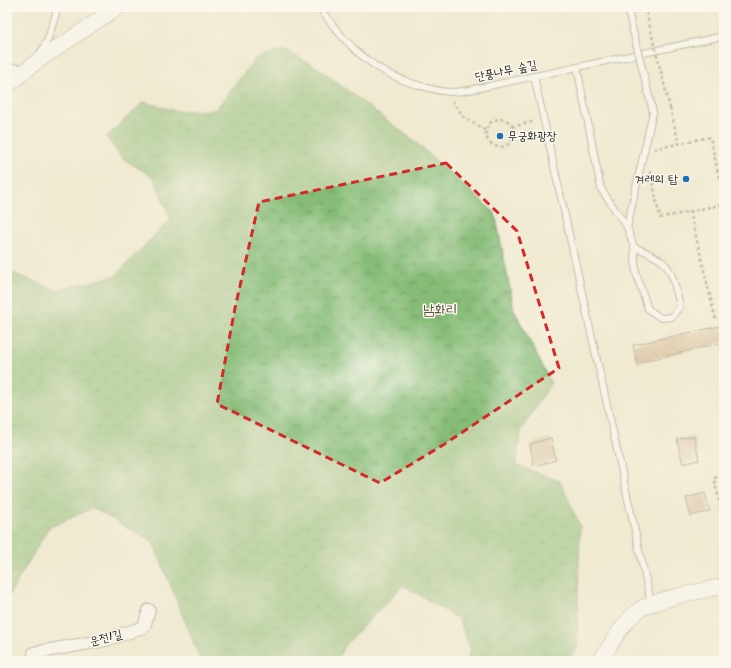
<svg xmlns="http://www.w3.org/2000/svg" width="731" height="668" viewBox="0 0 731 668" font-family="Kalam,'Poor Story',sans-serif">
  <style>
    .forest { fill: url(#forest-crowns); stroke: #516c4a }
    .building { fill: #ceae88 }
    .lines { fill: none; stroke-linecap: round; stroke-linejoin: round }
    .service-casing { stroke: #868376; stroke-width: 8 }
    .minor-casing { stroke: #868376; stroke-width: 14 }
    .tertiary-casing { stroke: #868376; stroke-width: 16 }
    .path { stroke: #868376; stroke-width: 2.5; stroke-dasharray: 3 3; stroke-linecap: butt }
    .service { stroke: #fff; stroke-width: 6 }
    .minor { stroke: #fff; stroke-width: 12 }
    .tertiary { stroke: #fff; stroke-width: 15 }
    .service-bridge-casing { stroke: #868376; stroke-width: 8; stroke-linecap: butt }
    .path-bridge { stroke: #868376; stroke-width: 2.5; stroke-dasharray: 3 3; stroke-linecap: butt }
    .service-bridge { stroke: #fff; stroke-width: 6 }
    .marked { fill: none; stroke: #d62828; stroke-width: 3; stroke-dasharray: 8 5; stroke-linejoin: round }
    .poi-dot { fill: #1f6fb2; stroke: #fbf7ec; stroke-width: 1.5 }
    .labels { text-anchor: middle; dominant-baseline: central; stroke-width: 3; stroke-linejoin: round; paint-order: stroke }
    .street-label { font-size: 12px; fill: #1c1c1c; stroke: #fbf7ec }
    .poi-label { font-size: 12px; fill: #1c1c1c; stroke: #fbf7ec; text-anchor: start }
    .quarter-label { font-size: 14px; fill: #5a4f42; stroke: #fbf7ec }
  </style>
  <defs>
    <pattern id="forest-crowns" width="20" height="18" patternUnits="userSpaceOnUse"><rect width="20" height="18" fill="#86bc77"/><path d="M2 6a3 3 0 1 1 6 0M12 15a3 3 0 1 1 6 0" fill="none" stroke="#6d9861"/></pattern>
  </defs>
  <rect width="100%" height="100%" fill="#fbf7ec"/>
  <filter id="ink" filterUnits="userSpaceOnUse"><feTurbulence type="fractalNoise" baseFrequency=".025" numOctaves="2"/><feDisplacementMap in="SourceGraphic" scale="8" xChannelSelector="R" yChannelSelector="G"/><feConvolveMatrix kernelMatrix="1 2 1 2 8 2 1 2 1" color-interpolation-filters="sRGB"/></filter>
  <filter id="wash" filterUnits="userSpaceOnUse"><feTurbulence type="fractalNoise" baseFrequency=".012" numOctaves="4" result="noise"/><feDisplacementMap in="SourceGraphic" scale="16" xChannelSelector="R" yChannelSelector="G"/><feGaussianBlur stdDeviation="0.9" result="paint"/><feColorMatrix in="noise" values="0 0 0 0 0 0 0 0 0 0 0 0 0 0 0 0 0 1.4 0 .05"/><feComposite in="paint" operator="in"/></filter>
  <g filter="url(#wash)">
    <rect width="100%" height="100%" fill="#f0ead1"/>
    <polygon class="forest" points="284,50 318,68 414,141 495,213 514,310 551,383 521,430 516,465 560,481 580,526 577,648 567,661 466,661 471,651 459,619 403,585 344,646 337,661 201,661 153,542 93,508 48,528 7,599 7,271 56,290 115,276 171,219 154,178 122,158 106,137 144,102 176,111 215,110 255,59"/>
    <g id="blocks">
      <g class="building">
        <polygon points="724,325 724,342 637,363 633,345"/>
        <polygon points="694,436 699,460 683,464 677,439"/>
        <polygon points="551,438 556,460 534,466 530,444"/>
        <polygon points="705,493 710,511 691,516 686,498"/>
      </g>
    </g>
  </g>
  <g filter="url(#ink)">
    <use href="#blocks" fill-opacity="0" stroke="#868376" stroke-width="1"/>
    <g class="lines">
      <defs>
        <g id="service">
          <path d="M319,7c27,39 56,67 102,79 10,3 21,6 31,6 9,0 18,-2 27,-4l245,-52"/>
          <polyline points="40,54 48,39 58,7"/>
          <polyline points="7,67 25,68"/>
          <polyline points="577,67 601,189 627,227"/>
          <polyline points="534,76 651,603"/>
          <path d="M634,247c39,15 36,21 46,59l-8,11 -11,1 -13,-9 -12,-36 -2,-26 -7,-20 26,-115"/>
        </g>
        <polyline id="minor" points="34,661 34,653 106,640 144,627 149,610"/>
        <g id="tertiary">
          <polyline points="7,86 36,62 118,7"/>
          <path d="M600,661c12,-18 22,-38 39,-51 12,-10 67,-20 85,-24"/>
        </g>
      </defs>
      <use href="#service" class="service-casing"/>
      <use href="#minor" class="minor-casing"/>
      <use href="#tertiary" class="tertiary-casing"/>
      <g class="path">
        <polyline points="452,101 464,117 486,131"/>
        <polyline points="670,108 679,144"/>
        <circle cx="500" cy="133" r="14"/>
        <polyline points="512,127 535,121"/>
        <polyline points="654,149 710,137 724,199"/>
        <polyline points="650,171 660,218 724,204"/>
        <polyline points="690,211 716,321"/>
        <polyline points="721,348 724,362"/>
        <polyline points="722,513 714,478 724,476"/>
      </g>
      <use href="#service" class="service"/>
      <use href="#minor" class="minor"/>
      <use href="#tertiary" class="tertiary"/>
      <defs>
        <polyline id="service-bridge" points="627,7 653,112"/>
      </defs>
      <use href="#service-bridge" class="service-bridge-casing"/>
      <polyline class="path-bridge" points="645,7 670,108"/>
      <use href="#service-bridge" class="service-bridge"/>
    </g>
  </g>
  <path d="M0 0H731V668H0ZM446,163l71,68 42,137 -116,77 -63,38 -163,-79 18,-96 24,-106z" fill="#f0ead1" fill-opacity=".55" fill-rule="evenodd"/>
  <path class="marked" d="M446,163l71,68 42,137 -116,77 -63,38 -163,-79 18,-96 24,-106z"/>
  <g class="poi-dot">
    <circle cx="500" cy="136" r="4"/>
    <circle cx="686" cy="179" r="4"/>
  </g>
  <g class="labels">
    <g class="street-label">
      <text transform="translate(506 71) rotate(-12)">단풍나무 숲길</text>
      <text transform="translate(106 638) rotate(-15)">운전1길</text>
    </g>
    <g class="poi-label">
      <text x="508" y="136">무궁화광장</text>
      <text x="678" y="179" text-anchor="end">겨레의 탑</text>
    </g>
    <g class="quarter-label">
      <text x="440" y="310">남화리</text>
    </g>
  </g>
  <rect width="731" height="668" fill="none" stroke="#fbf7ec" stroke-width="24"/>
</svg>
